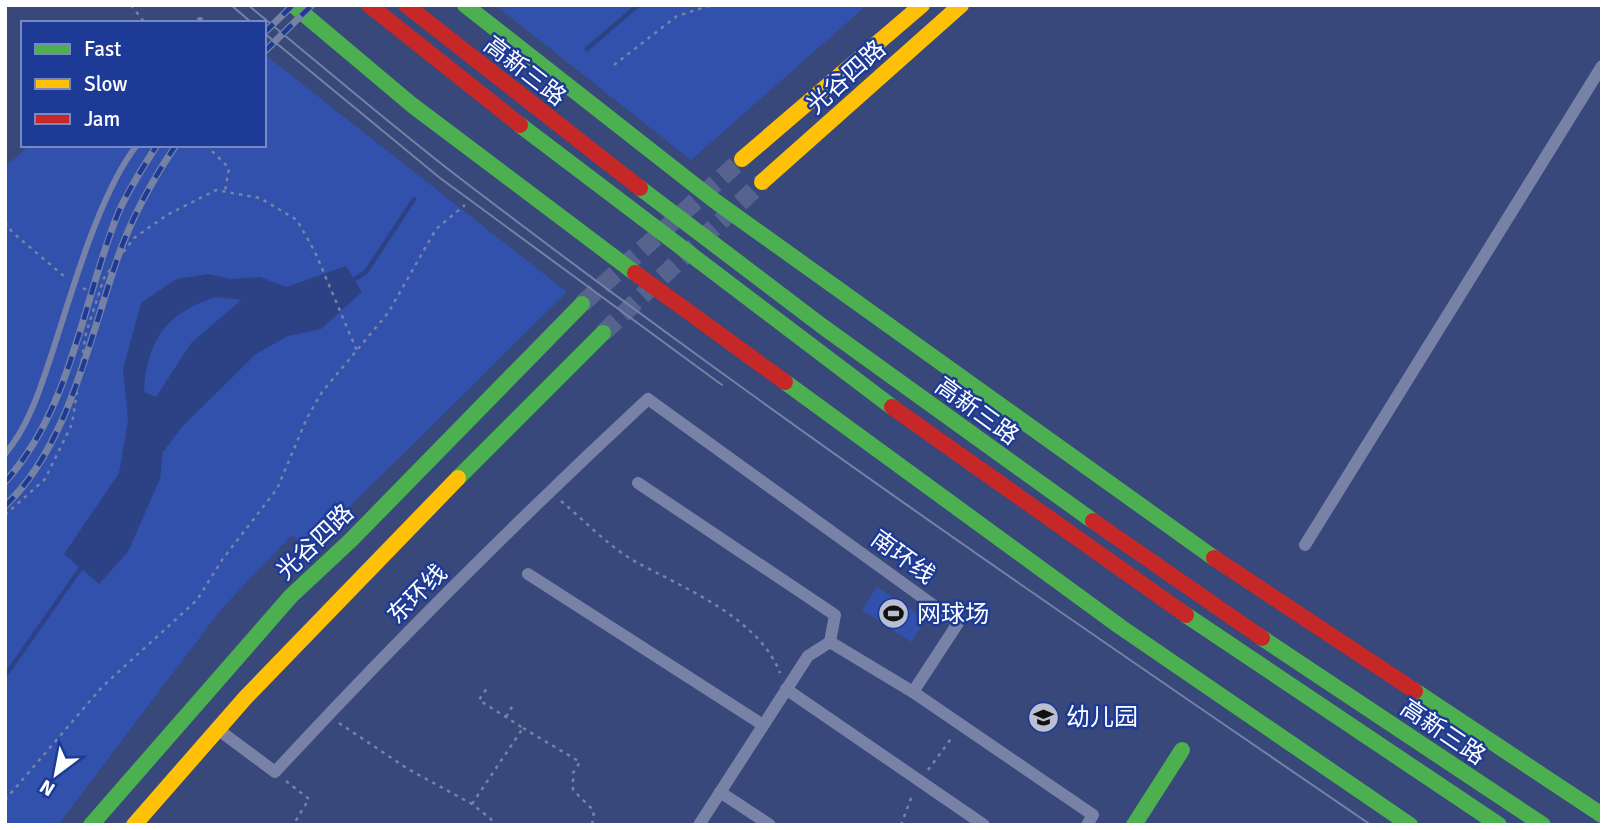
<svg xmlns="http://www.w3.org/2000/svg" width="1607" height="830" viewBox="0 0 1607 830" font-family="Signika,'Noto Sans SC',sans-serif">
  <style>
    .green { fill: #3251ac }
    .water { fill: #2d4285; fill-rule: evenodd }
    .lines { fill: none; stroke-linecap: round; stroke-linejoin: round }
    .stream { stroke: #2d4285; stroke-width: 4.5 }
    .secondary-tunnel { stroke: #56638f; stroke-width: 18; stroke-dasharray: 18 9; stroke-linecap: butt }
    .path { stroke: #7782a6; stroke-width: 2.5; stroke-dasharray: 3.5 5; stroke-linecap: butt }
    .lane { stroke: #7782a6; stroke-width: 6 }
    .street { stroke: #7782a6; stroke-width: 12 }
    .fast { stroke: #4caf50; stroke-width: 16 }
    .slow { stroke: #ffc107; stroke-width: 16 }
    .jam { stroke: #c62828; stroke-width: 16 }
    .tram { stroke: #7582a4; stroke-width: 2 }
    .rail-casing { stroke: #7582a4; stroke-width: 7 }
    .rail { stroke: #1d3a96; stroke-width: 4.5; stroke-dasharray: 13; stroke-linecap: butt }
    .fast-bridge { stroke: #4caf50; stroke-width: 16 }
    .jam-bridge { stroke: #c62828; stroke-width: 16 }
    .labels { text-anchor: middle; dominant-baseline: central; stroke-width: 5; stroke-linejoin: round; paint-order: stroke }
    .street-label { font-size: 24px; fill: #fff; stroke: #1d3a96 }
    .poi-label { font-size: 24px; fill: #fff; stroke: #1d3a96; text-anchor: start }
  </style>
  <rect width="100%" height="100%" fill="#38487b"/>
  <g class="green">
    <polygon points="495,5 867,5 691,160"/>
    <polygon points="264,54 567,292 308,548 292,535 223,607 58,825 5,825 5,167 30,145 264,145"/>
    <polygon points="877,587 926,619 911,642 862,610"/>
  </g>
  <path class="water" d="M346,266l16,26 -41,37 -33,7 -32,18 -74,73 -19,25 -3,27 -32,73 -29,32 -35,-30 55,-81 9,-53 -5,-51 18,-66 35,-24 32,-5 23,5 29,-2 26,10zM216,297l25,3 -50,43 -35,54 -12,-5c3,-51 21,-79 72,-95z"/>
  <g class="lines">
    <g class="stream">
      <polyline points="587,49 638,5"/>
      <polyline points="350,282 366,272 414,199"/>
      <polyline points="5,676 83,565"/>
    </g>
    <g class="secondary-tunnel">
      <polyline points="582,304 742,159"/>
      <polyline points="603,333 762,182"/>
    </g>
    <g class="path">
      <polyline points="131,5 145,23"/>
      <polyline points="614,65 677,16 712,5"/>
      <polyline points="206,145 229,168 225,191"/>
      <polyline points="5,222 12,232 65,277"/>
      <polyline points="83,288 98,297"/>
      <path d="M561,501c24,20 47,45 75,61 48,26 123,56 144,111"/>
      <polyline points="5,515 45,479 72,424 86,333 104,278 134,238 167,215 216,190 260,198 297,220 315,252 357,351"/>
      <polyline points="506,717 513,705"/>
      <polyline points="339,723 408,769 472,804 491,819 492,825"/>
      <polyline points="523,728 580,762 573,773 573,790 594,811 592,825"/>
      <polyline points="928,770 953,736"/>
      <polyline points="286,781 309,799 293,825"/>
      <polyline points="5,800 102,687 197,600 222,560 277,489 307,418 322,392 388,313 436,229 465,205"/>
      <polyline points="472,804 523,728 479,700 487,688"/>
      <polyline points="901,825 913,793"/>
    </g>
    <g class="lane">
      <polyline points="200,20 201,23"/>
      <path d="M5,454c25,-29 37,-71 49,-107 19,-59 46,-155 83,-202"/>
    </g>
    <g class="street">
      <polyline points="638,483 835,615 830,642 913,692"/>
      <polyline points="1305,545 1602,66"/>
      <polyline points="528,574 763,725"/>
      <polyline points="786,689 984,825"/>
      <path d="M216,728l59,44c119,-129 244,-253 373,-373l310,224 -45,69 180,123 -6,10"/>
      <polyline points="720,792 770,825"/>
      <polyline points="699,825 808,656 830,642"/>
    </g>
    <g class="fast">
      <polyline points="293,5 412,105 635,273"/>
      <polyline points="465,5 715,201 1214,558"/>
      <polyline points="785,382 1122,628 1410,825"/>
      <polyline points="458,478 603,333"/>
      <polyline points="1415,691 1602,815"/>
      <polyline points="91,825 291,596 351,540 582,304"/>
      <polyline points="1134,825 1182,750"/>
    </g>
    <g class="slow">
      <polyline points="742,159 922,5"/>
      <polyline points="762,182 961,5"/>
      <polyline points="134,825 246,697 458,478"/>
    </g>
    <g class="jam">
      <polyline points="635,273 785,382"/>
      <polyline points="1214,558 1415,691"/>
    </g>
    <g class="tram">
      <polyline points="231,5 252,23"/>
      <path d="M248,5c67,55 132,111 200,164 299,230 611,443 923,656"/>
      <polyline points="264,33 440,178 722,385"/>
    </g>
    <defs>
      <g id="rail">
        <polyline points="264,33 293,5"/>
        <polyline points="264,52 312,5"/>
        <path d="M5,482c66,-73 77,-178 112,-266 10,-25 26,-48 40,-71"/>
        <path d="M5,506c64,-60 85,-171 114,-252 14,-39 34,-75 57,-109"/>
      </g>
    </defs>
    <use href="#rail" class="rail-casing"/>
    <use href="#rail" class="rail"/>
    <g class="fast-bridge">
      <polyline points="520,125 892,407"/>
      <polyline points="640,188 822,326 1093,521"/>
      <polyline points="1186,615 1499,825"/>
      <polyline points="1262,638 1543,825"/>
    </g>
    <g class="jam-bridge">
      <polyline points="369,5 520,125"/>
      <polyline points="406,5 640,188"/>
      <polyline points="892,407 1186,615"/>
      <polyline points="1093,521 1262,638"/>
    </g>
  </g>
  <defs>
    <symbol id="stadium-disc" viewBox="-11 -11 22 22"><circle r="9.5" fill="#b9bfd1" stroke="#1d3a96"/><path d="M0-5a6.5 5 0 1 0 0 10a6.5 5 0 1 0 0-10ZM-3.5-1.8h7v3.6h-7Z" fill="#111"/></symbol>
    <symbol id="school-disc" viewBox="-11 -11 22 22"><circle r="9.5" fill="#b9bfd1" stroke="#1d3a96"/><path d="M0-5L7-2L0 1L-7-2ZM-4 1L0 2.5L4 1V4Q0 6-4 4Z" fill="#111"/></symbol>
  </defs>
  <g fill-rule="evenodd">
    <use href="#stadium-disc" x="876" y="596" width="35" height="35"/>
    <use href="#school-disc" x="1026" y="700" width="35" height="35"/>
  </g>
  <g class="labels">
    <g class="street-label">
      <text transform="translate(525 71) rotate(38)">高新三路</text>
      <text transform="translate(846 77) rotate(-42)">光谷四路</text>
      <text transform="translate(977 411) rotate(36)">高新三路</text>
      <text transform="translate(315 542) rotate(-44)">光谷四路</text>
      <text transform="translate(903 557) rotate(36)">南环线</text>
      <text transform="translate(417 594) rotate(-45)">东环线</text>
      <text transform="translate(1443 732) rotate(34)">高新三路</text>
    </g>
    <g class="poi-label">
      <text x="917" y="614">网球场</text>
      <text x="1066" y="717">幼儿园</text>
    </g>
  </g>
  <rect width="1607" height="830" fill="none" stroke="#ffffff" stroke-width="14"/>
  <rect x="21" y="21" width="245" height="126" fill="#1d3a96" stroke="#7789c0" stroke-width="2"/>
  <rect x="35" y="44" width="35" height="10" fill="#4caf50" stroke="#7789c0" stroke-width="2"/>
  <text x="84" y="56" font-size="21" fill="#ffffff">Fast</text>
  <rect x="35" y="79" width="35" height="10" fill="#ffc107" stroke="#7789c0" stroke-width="2"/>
  <text x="84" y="91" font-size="21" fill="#ffffff">Slow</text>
  <rect x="35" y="114" width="35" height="10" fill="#c62828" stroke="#7789c0" stroke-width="2"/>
  <text x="84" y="126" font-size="21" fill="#ffffff">Jam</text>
  <g transform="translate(56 774) rotate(212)" stroke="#1d3a96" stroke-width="5" paint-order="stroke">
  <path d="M0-5L12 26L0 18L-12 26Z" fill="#ffffff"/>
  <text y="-10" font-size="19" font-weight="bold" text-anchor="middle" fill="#ffffff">N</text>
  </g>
</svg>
